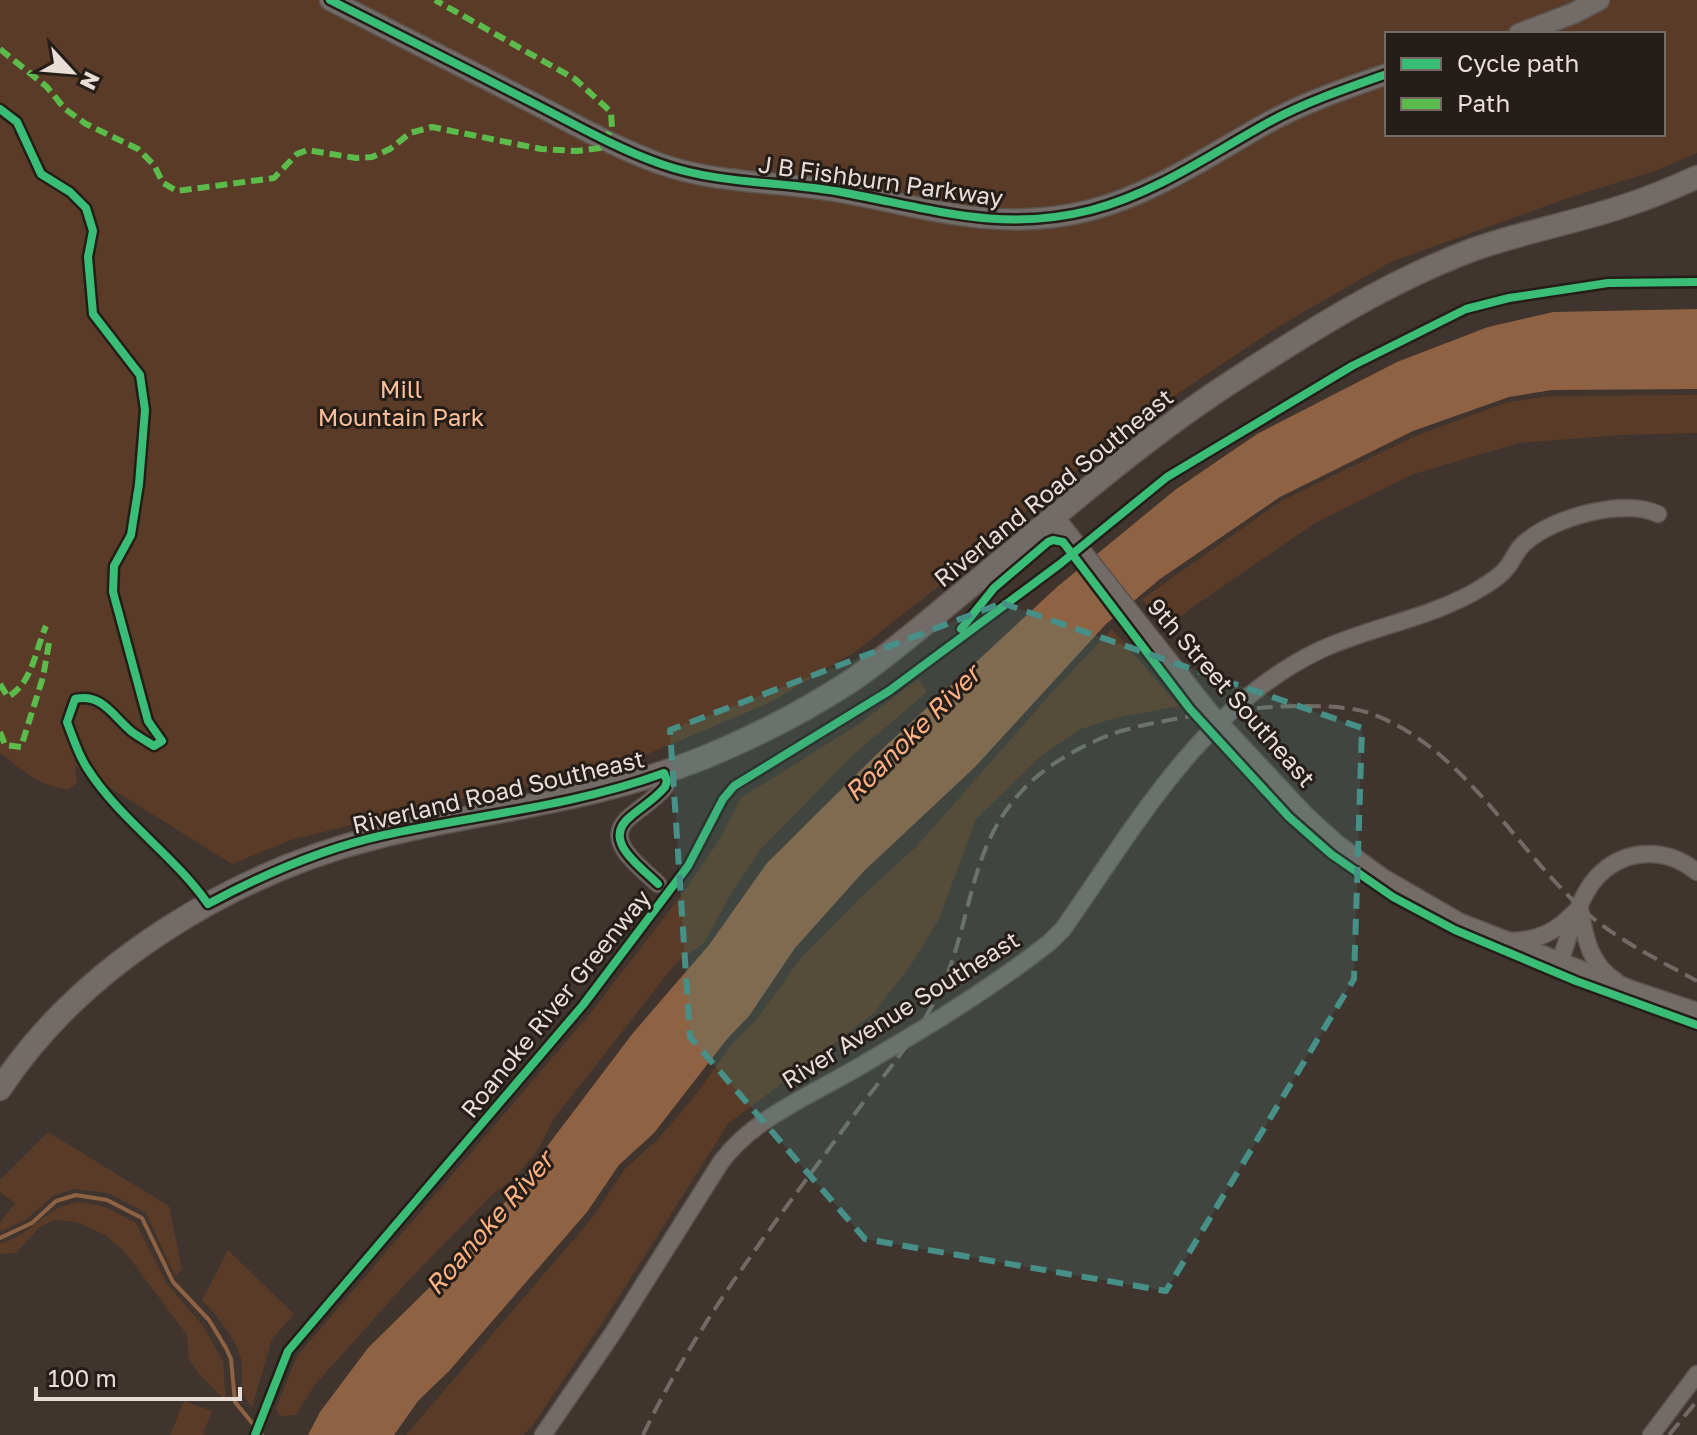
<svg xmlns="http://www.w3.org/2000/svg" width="1697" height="1435" viewBox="0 0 1697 1435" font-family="'Golos Text',sans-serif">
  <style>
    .green { fill: #5a3b27; fill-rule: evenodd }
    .water { fill: #8f6244 }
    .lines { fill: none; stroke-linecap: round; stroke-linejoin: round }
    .stream { stroke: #8f6244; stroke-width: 4 }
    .minor-casing { stroke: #5c534d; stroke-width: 19 }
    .tertiary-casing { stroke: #5c534d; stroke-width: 23 }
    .secondary-casing { stroke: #5c534d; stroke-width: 25 }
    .minor { stroke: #736b67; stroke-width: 16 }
    .tertiary { stroke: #736b67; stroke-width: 20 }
    .secondary { stroke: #736b67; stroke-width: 22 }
    .rail { stroke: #726b65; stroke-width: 4; stroke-dasharray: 16 8; stroke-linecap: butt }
    .quiet { stroke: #5cbc4b; stroke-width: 6; stroke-dasharray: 12 6; stroke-linecap: butt }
    .cycleway-casing { stroke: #251d18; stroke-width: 13 }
    .cycleway { stroke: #3abd76; stroke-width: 8 }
    .marked { fill: #469088; fill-opacity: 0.2; stroke: #469088; stroke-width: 6; stroke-dasharray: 16 10; stroke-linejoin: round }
    .labels { text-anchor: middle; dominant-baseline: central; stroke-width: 6; stroke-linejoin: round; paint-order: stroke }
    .street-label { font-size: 24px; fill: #e9ddd7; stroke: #251d18 }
    .park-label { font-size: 24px; fill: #fcbf99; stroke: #251d18 }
    .water-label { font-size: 26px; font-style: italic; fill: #fdb182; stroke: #251d18 }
  </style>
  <rect width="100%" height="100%" fill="#3f342e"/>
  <g class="green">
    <path d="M0,0h1697v153l-39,17 -90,28 -177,64 -115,66 -127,85 -103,81 -88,77 -103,81 -88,52 -148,62 -71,17 -108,20 -149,37 -59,24 -157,-98 2,17 -8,6c-29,-1 -48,-20 -69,-36zM1387,34h276v100h-276z"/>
    <polygon points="1697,395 1697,433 1622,435 1519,443 1411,475 1315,523 1190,609 1166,629 1142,599 1281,501 1415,436 1508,402 1551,396"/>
    <polygon points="1112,629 1179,706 1115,718 1081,729 1041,756 976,819 939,919 912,963 874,1013 728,1124 606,1317 533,1425 523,1435 406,1435 593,1217 625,1169 657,1140 694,1097 732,1044 756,1020 801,958 861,897 917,846 1056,688"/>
    <polygon points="918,679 927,692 854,754 761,849 732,892 704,943 676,963 553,1120 538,1150 514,1178 492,1195 407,1282 314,1386 296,1415 280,1416 276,1408 297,1356 589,1015 686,889 720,839 741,798 859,724"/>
    <polygon points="48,1132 169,1206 182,1269 175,1276 146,1213 108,1193 74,1189 53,1196 28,1218 3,1231 0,1230 0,1223 15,1203 0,1192 0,1180"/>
    <path d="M78,1202l24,4 34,17 31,61 36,42 20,35 3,40 -27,-27 -10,-15 -2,-24 -62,-83 -20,-17 -28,-13 -22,-2 -15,7 -24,26 -16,1v-11c24,-5 38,-24 58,-35 6,-3 14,-4 20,-6z"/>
    <path d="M228,1250l66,64 -22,25 -20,68c-18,-20 -5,-34 -13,-55 -7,-18 -24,-38 -37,-52z"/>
    <polygon points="184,1401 212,1411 203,1433 206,1435 170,1435"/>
  </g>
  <polygon class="water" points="1697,309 1697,389 1552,390 1509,397 1413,431 1280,497 1160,579 1106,624 975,767 864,871 795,948 749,1016 727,1039 654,1133 619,1165 587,1212 449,1371 418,1401 394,1435 308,1435 320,1412 368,1348 438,1279 502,1206 633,1033 709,945 767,863 877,754 1057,587 1175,490 1257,434 1397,362 1488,327 1553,312"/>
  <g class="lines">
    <polyline class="stream" points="0,1238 32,1223 56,1201 76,1195 107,1200 142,1218 173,1282 209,1320 226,1348 231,1359 235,1402 262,1435"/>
    <defs>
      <g id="minor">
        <path d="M658,884c-18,-18 -58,-44 -27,-68 12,-10 24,-17 34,-29l2,-6 -3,-8"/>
        <path d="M1580,909c5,29 10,56 36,72"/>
        <path d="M1509,941c29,0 47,-9 67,-30"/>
        <path d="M1559,964c10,-26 17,-59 33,-81 27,-35 72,-38 105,-11"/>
        <path d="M543,1435l70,-102 108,-171c33,-44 88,-66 134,-93 67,-39 134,-79 195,-127l13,-13c72,-102 138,-221 255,-278 53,-25 112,-32 163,-63 11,-7 21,-13 28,-23 6,-9 9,-18 18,-24 28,-24 97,-43 131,-27"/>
        <polyline points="1651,1435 1697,1374"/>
      </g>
      <g id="tertiary">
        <path d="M330,0c69,35 137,69 205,104 41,21 83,45 126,60 59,21 124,17 185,29 86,16 156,40 245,17 65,-17 120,-56 178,-88 37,-20 78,-34 118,-48"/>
        <polyline points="1519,34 1574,13 1599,0"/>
        <polyline points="1054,518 1210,715 1305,817 1336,845 1382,879 1458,923 1631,991 1697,1013"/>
      </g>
      <path id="secondary" d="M0,1089c82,-125 235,-217 378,-252 112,-28 215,-35 325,-79 51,-21 102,-47 148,-77 41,-28 78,-61 116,-92 89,-73 175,-150 272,-212 74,-48 150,-96 233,-127 50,-18 102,-27 152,-44 25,-8 49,-18 73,-29"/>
    </defs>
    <use href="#minor" class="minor-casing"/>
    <use href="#tertiary" class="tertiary-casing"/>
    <use href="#secondary" class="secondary-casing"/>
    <use href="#minor" class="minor"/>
    <use href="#tertiary" class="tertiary"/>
    <use href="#secondary" class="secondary"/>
    <g class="rail">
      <path d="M643,1435c54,-113 131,-211 205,-312 34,-47 77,-93 99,-148 28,-72 24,-139 87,-196 23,-20 53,-36 81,-46 55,-18 200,-38 254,-20 92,32 142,130 210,193 34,32 78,53 118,75"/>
      <polyline points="1669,1435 1697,1401"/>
    </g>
    <g class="quiet">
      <polyline points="0,49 47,87 65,109 86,124 138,149 154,165 163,183 177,191 274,178 297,154 307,150 356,158 372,157 390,149 410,133 432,127 541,149 577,151 600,148 612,128 611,112 575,79 435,0"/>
      <path d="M0,684l8,13c25,-15 27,-46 38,-71"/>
      <polyline points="0,732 5,745 21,747 43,677 49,643"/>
    </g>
    <defs>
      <g id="cycleway">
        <path d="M330,0c69,35 137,69 205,104 41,21 83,45 126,60 59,21 124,17 185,29 86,16 156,40 245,17 65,-17 120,-56 178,-88 37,-20 78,-34 118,-48"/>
        <path d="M0,109l17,13 24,52 29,18 16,16 7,23 -5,26 5,57 47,61 5,35 -6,74 -8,51 -17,31 -1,26 35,129 14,20 -8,5c-8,-5 -15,-9 -22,-14 -19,-16 -30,-39 -57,-33l-8,23c6,16 11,32 20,46 33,52 86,86 121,136 56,-30 113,-55 176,-69 93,-20 190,-29 280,-62l3,8 -2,6c-10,12 -22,19 -34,29 -31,24 9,50 27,68"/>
        <polyline points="961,629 994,588 1048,542 1053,540 1063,542 1190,709 1289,817 1331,854 1393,897 1455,930 1576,981 1697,1025"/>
        <polyline points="255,1435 288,1351 583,1005 688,866 723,799 734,786 889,691 1060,564 1167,477 1352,366 1466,309 1509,298 1608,283 1697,282"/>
      </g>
    </defs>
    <use href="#cycleway" class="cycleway-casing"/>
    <use href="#cycleway" class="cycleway"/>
  </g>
  <path class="marked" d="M1002,603l360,125 -8,251 -188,312 -301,-52 -175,-202 -20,-307z"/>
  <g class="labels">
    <g class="street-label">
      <text transform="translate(881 180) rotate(8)">J B Fishburn Parkway</text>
      <text transform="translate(1053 487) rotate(-39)">Riverland Road Southeast</text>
      <text transform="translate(1232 692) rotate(49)">9th Street Southeast</text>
      <text transform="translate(498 791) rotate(-13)">Riverland Road Southeast</text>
      <text transform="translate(555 1003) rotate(-51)">Roanoke River Greenway</text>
      <text transform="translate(900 1009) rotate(-32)">River Avenue Southeast</text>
    </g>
    <g class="park-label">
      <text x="401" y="388">Mill<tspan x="401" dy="28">Mountain Park</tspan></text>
    </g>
    <g class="water-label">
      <text transform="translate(912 733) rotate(-45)">Roanoke River</text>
      <text transform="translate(489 1223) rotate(-49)">Roanoke River</text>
    </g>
  </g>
  <rect x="1385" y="32" width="280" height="104" fill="#251d18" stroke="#736a64" stroke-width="2"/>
  <rect x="1401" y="58" width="40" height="12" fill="#3abd76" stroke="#736a64" stroke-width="2"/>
  <text x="1457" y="72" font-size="24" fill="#e9ddd7">Cycle path</text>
  <rect x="1401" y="98" width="40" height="12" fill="#5cbc4b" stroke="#736a64" stroke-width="2"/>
  <text x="1457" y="112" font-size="24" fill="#e9ddd7">Path</text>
  <g transform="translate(72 72) rotate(116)" stroke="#251d18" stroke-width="6" paint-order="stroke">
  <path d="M0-6L14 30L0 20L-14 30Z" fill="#e9ddd7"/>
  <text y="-12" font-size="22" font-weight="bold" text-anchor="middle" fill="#e9ddd7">N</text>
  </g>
  <path d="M36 1387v12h204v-12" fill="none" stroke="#e9ddd7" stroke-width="4"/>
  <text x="48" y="1387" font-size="24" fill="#e9ddd7" stroke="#251d18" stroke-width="6" paint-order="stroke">100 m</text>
</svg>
